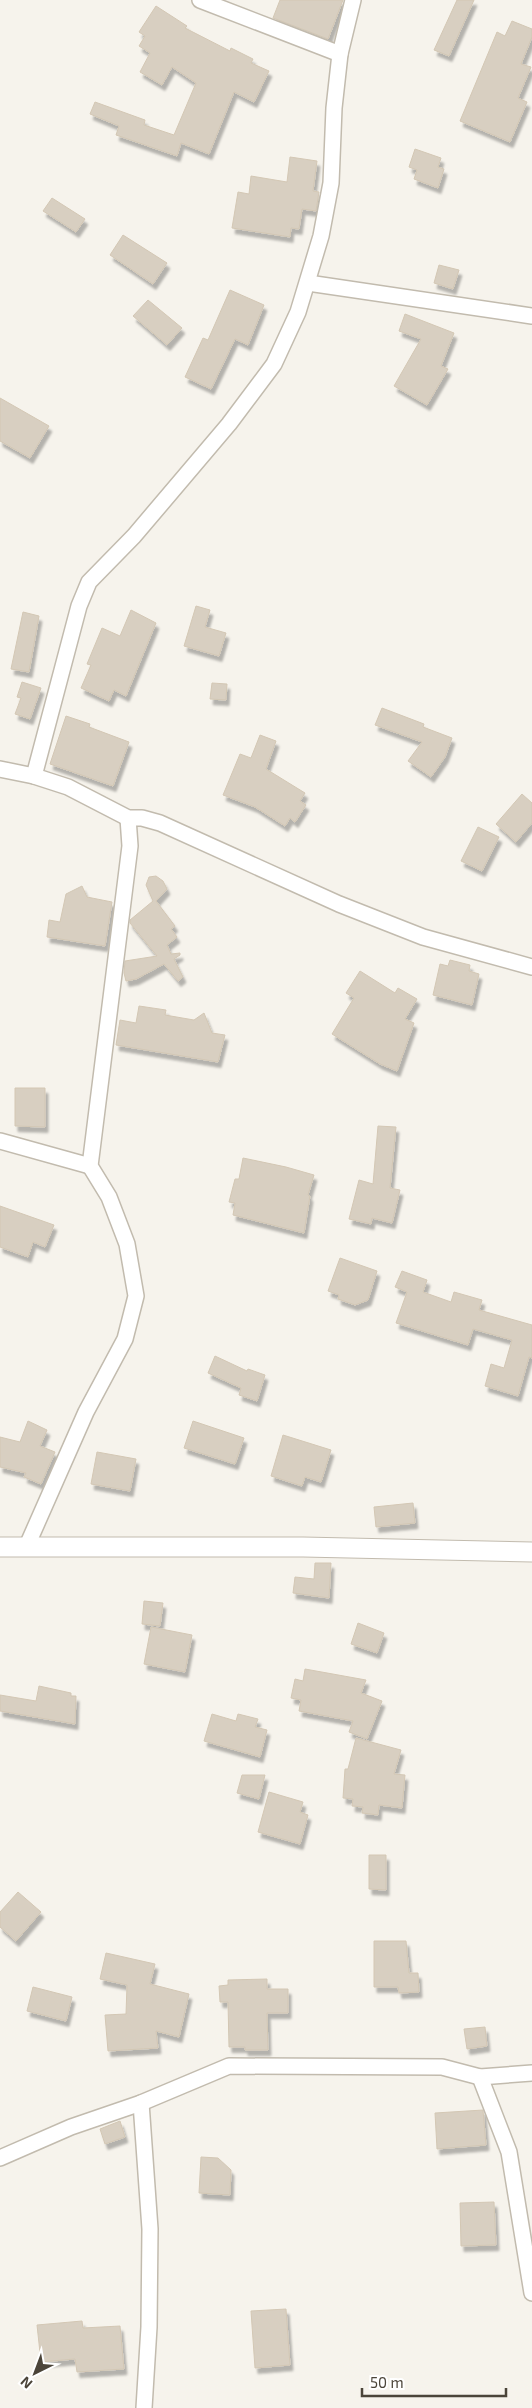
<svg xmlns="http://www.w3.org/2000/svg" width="532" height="2408" viewBox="0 0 532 2408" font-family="'Exo 2',sans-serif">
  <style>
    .building { fill: #d8cfc1; stroke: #d3c7b4; filter: url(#shadow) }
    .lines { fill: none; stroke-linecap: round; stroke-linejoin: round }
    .minor-casing { stroke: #c2bbae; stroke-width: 18 }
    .tertiary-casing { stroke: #c2bbae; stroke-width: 21 }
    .minor { stroke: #fff; stroke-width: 15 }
    .tertiary { stroke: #fff; stroke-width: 19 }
  </style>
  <defs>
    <filter id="shadow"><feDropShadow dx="3" dy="5.5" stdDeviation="1" flood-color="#0004"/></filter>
  </defs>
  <rect width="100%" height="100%" fill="#f6f3ec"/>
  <g class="building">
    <polygon points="280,0 343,0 328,39 273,18"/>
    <polygon points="457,0 474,0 449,56 434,50"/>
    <polygon points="156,6 187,26 185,28 230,51 231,48 253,59 251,63 269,71 254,102 234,92 209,154 181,143 177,156 116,135 119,126 90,114 95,102 145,120 144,125 174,135 196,83 172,67 162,85 140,72 150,53 139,46 145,36 139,32"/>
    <polygon points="512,21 532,29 532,37 521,64 531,67 518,98 527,102 510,142 460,121 497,32 505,36"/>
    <polygon points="415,149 441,158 438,167 444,169 438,188 414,179 417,170 409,167"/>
    <polygon points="290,157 317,161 313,191 319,192 316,211 302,209 299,229 291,228 290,237 232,228 238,192 249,194 251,176 287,182"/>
    <polygon points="52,198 85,219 76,232 43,211"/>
    <polygon points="123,235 167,263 153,284 110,255"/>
    <polygon points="439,265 459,270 453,289 434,283"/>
    <polygon points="230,290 264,305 248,345 235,339 211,389 185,377 203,338 208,340"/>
    <polygon points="148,300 182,328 167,345 133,316"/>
    <polygon points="405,314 454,333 441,366 448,369 427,405 394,386 421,339 399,331"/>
    <polygon points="0,398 49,426 30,458 0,441"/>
    <polygon points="196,606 210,610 205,627 226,633 219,656 184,646"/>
    <polygon points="131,610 156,623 126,696 114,690 109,701 81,688 91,665 87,664 102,628 120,636"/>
    <polygon points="23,612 39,616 29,672 11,669"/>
    <polygon points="22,682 41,688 30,719 15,714 21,698 17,697"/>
    <polygon points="212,683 227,684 226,700 210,699"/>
    <polygon points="382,708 424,724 423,727 452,738 445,757 431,777 408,761 422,742 375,725"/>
    <polygon points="66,716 90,724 89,727 129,742 113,786 50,764"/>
    <polygon points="260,735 276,741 266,769 305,793 300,801 306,805 295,822 290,818 285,826 255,807 223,795 240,754 251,758"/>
    <polygon points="522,794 532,803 532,823 516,842 496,824"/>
    <polygon points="478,827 499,837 482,871 461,861"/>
    <polygon points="156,876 163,881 167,889 156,901 175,926 171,929 177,937 167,945 171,954 180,953 180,955 174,959 183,977 178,981 164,964 136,979 126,981 124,973 125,961 157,956 130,923 130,920 153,901 146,885 149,877"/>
    <polygon points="82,886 87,897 112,902 105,946 47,937 49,920 60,922 66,894"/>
    <polygon points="450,960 470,965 469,971 479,974 472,1005 433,995 440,964 448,966"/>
    <polygon points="360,971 395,993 398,988 417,999 405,1019 414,1023 397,1071 380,1064 332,1034 354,998 346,993"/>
    <polygon points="139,1006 166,1010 165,1015 194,1020 204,1013 212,1033 225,1035 218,1062 116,1045 120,1020 136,1023"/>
    <polygon points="15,1088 45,1088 45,1127 15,1126"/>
    <polygon points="378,1126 396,1127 390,1188 400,1190 392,1223 372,1218 371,1224 349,1219 359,1180 373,1184"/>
    <polygon points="243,1158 286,1167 314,1175 308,1195 310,1196 304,1233 233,1215 235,1203 229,1202 235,1179 239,1179"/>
    <polygon points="0,1206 54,1225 45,1247 33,1242 28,1257 0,1247"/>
    <polygon points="340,1258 377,1271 368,1300 355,1305 338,1299 339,1295 328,1291"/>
    <polygon points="402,1271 427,1280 423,1292 451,1302 454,1292 482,1300 479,1310 532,1325 532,1358 529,1357 518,1396 485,1386 491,1364 504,1368 512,1340 473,1329 468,1345 396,1323 407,1292 395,1287"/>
    <polygon points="215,1356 247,1371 248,1369 265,1375 257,1401 239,1395 241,1388 208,1373"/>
    <polygon points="28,1421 47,1430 40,1446 55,1452 41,1484 24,1477 26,1473 0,1467 0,1437 20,1442"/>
    <polygon points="193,1421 244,1438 235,1464 184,1448"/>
    <polygon points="283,1435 331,1450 321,1482 305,1477 302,1486 271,1476"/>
    <polygon points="97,1452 136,1459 130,1491 91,1484"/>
    <polygon points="413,1503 415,1523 376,1527 374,1507"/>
    <polygon points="315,1563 331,1563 329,1598 293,1593 295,1577 314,1579"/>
    <polygon points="144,1601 163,1603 160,1626 142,1624"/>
    <polygon points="358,1623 384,1633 377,1653 351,1644"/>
    <polygon points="151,1627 192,1635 185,1672 144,1664"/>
    <polygon points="305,1669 366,1680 361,1693 382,1701 367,1739 349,1732 353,1721 299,1711 301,1700 291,1698 295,1679 303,1681"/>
    <polygon points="39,1686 71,1693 71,1696 76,1696 75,1724 0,1711 0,1695 36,1701"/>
    <polygon points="212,1714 236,1721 238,1714 258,1719 255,1727 267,1730 260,1757 204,1741"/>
    <polygon points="356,1738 401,1750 394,1774 405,1775 402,1808 379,1805 378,1815 362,1813 363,1807 352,1806 353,1799 343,1798 345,1769 348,1769"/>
    <polygon points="242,1775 265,1775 259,1799 237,1793"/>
    <polygon points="269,1792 303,1802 300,1812 308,1815 300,1844 258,1832"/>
    <polygon points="369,1855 386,1855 386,1890 369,1889"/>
    <polygon points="18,1892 41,1912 16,1941 0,1927 0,1912"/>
    <polygon points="374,1941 406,1941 409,1973 418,1973 419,1992 399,1993 398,1987 374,1987"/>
    <polygon points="106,1953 155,1964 150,1984 189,1994 179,2037 156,2031 158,2048 108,2051 105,2015 126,2014 127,1985 100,1979"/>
    <polygon points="267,1979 267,1989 288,1989 288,2013 267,2013 268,2050 245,2050 245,2047 229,2047 228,2002 220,2002 219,1986 228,1985 228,1980"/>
    <polygon points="33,1987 72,1997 66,2021 27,2011"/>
    <polygon points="485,2027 487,2046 467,2049 464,2029"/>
    <polygon points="483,2110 486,2145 437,2149 435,2113"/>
    <polygon points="120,2121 125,2137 105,2144 100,2129"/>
    <polygon points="201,2157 218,2158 231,2170 230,2195 199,2193"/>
    <polygon points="494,2202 496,2245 461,2246 460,2203"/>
    <polygon points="286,2309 290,2365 255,2368 251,2311"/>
    <polygon points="82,2321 83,2328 120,2326 124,2369 77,2372 75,2359 41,2362 37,2325"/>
  </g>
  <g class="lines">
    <defs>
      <g id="minor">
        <polyline points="200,0 340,54"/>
        <polyline points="353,0 340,54 334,108 331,183 321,236 298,312 274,364 229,424 134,536 89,582 79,606 34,776 68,787 128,818 142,818 160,823 339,904 423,937 532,967"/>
        <polyline points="308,283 532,316"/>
        <polyline points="0,769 34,776"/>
        <polyline points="0,1141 90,1166"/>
        <polyline points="26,1548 86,1412 125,1339 136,1296 127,1244 109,1197 90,1166 130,846 128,818"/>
        <polyline points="480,2077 509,2152 532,2293"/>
        <polyline points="141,2103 150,2229 149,2327 144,2408"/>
        <polyline points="0,2158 71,2127 141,2103 229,2066 442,2067 480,2077 532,2073"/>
      </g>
      <polyline id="tertiary" points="0,1547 303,1547 532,1552"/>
    </defs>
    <use href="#minor" class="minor-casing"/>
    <use href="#tertiary" class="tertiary-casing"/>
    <use href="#minor" class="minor"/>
    <use href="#tertiary" class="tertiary"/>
  </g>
  <g transform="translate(35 2373) rotate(222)" stroke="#ffffff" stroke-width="4" paint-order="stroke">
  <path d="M0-4L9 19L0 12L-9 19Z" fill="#4b4439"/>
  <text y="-8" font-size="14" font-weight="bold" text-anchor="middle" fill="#4b4439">N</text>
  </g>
  <path d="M362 2388v8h144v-8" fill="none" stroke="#4b4439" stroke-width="2.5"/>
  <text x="370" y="2388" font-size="15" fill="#4b4439" stroke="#ffffff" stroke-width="4" paint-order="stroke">50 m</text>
</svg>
